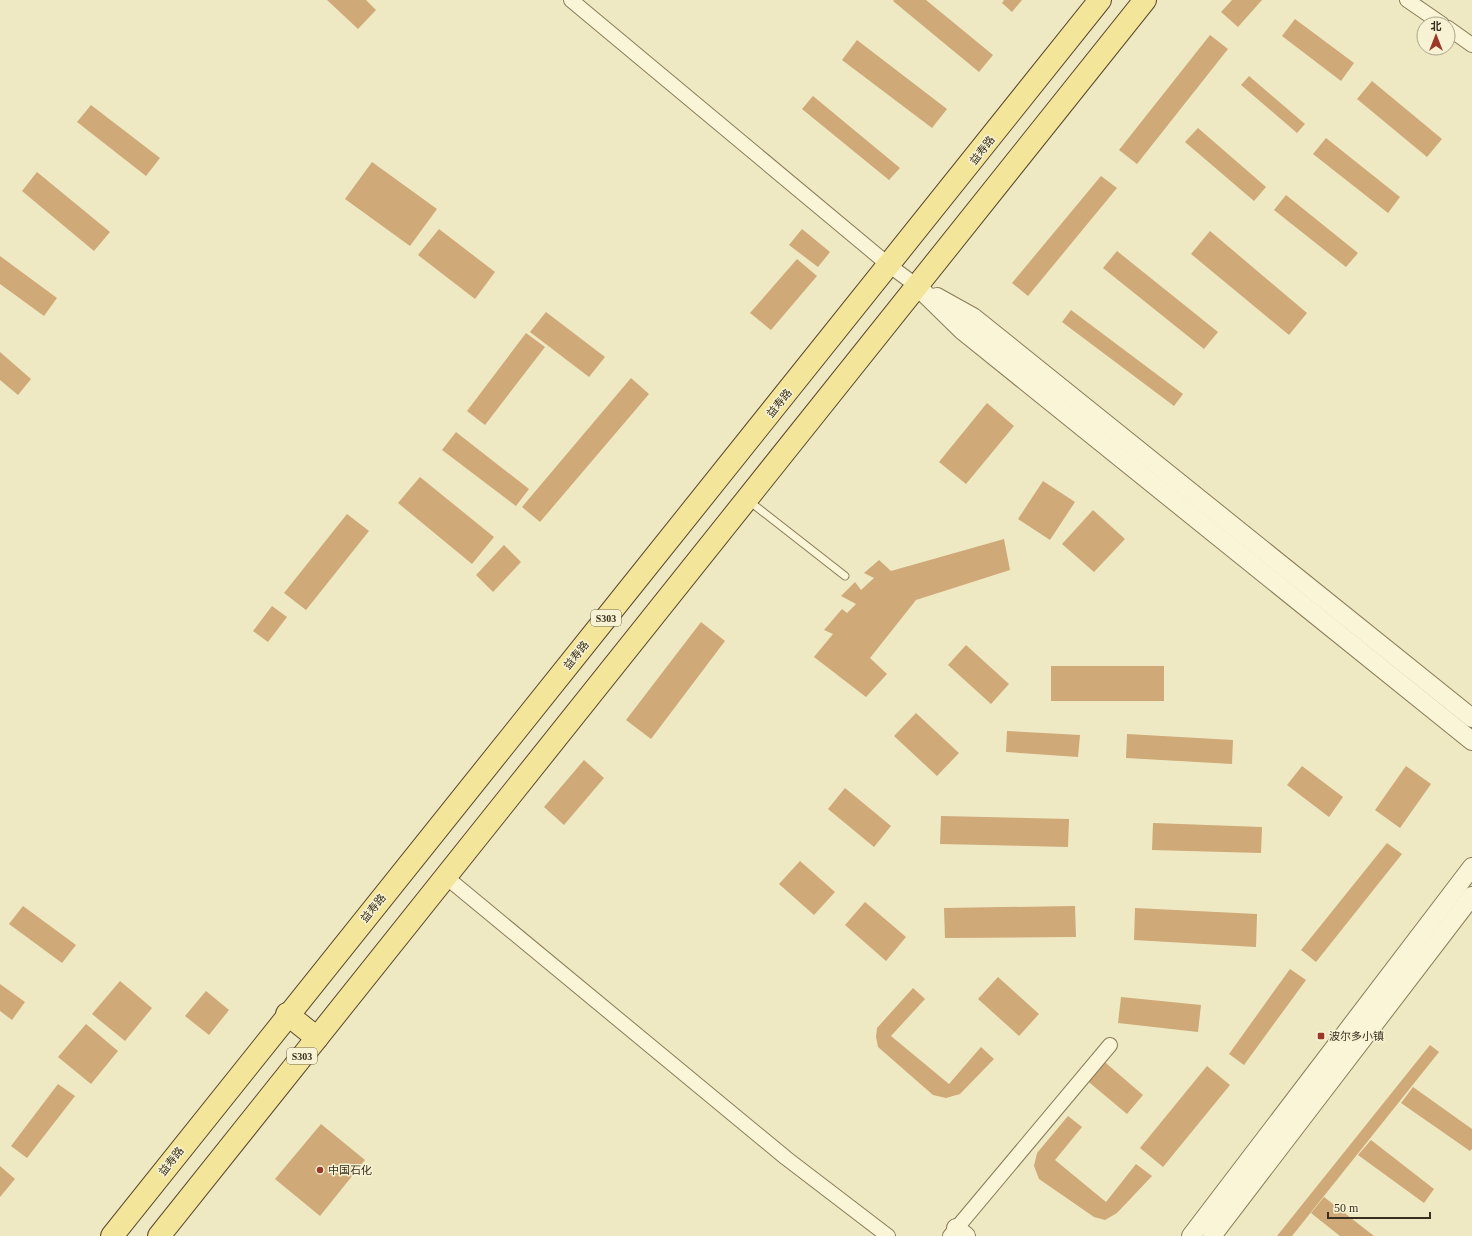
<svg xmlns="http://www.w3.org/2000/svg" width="1472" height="1236" viewBox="0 0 1472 1236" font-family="'Times New Roman','Noto Sans SC',serif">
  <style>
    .building { fill: #cfa978 }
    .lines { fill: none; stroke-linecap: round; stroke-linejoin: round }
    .service-casing { stroke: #8a7b59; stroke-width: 9 }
    .minor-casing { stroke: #8a7b59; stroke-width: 16 }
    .tertiary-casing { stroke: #8a7b59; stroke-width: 20 }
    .primary-casing { stroke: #58482d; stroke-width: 24 }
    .service { stroke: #faf5d7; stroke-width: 7 }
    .minor { stroke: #faf5d7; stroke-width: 14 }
    .tertiary { stroke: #faf5d7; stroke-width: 18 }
    .primary { stroke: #f3e59a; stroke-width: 22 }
    .poi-dot { fill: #9b3827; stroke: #f6f2d3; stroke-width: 1.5 }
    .labels { text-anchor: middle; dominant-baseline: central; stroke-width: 3; stroke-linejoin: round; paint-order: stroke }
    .shield { fill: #f6f2d3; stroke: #726a54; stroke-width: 1 }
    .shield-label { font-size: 10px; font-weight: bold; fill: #3a2f1e }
    .street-label { font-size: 11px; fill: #3a2f1e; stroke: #f6f2d3 }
    .poi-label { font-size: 11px; fill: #3a2f1e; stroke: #f6f2d3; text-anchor: start }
  </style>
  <rect width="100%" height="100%" fill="#efe9c3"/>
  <g class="building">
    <polygon points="327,0 366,0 376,10 358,29"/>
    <polygon points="894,0 926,0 993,55 979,72 893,1"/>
    <polygon points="1004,0 1022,0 1012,12 1002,3"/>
    <polygon points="1232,0 1262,0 1238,27 1221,12"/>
    <polygon points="1295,19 1354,63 1341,81 1282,36"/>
    <polygon points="1210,35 1228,49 1137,164 1119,150"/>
    <polygon points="857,40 947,109 932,128 842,60"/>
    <polygon points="1249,76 1305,124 1297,133 1241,85"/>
    <polygon points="1372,81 1442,139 1427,157 1357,99"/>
    <polygon points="813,96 900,168 889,180 802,109"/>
    <polygon points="91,105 160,158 146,176 77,122"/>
    <polygon points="1198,128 1266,187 1254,201 1185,142"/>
    <polygon points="1326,138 1400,197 1388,213 1313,154"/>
    <polygon points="372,162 437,209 410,246 345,199"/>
    <polygon points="37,172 110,232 94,251 22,191"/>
    <polygon points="1101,176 1117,188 1028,296 1012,283"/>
    <polygon points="1286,195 1358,253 1346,267 1274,210"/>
    <polygon points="439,229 495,272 475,299 418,255"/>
    <polygon points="802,229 830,252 818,267 789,245"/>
    <polygon points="1210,231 1307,313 1289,335 1191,254"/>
    <polygon points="1117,251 1218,332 1204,349 1103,268"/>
    <polygon points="0,256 57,298 44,316 0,284"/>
    <polygon points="797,259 817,276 771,330 750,313"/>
    <polygon points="1071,310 1183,394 1174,406 1062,322"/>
    <polygon points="546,312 605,357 589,377 530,332"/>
    <polygon points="526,333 545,347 485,425 467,411"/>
    <polygon points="0,352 31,379 18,395 0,380"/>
    <polygon points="631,378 649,394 540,522 522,507"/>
    <polygon points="987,403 1014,426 966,484 939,462"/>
    <polygon points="456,432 529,489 516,506 442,450"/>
    <polygon points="420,477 494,537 472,564 398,503"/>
    <polygon points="1043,481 1075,502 1050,540 1018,519"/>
    <polygon points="1093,510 1125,539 1094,572 1062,544"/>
    <polygon points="347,514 369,531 306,610 284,593"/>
    <polygon points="1004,539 1010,570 916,600 870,658 887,674 866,697 814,657 833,634 824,630 842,609 847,613 856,604 841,596 855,582 861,590 874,578 864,573 879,560 891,571"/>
    <polygon points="504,545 521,562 493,592 476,575"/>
    <polygon points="272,606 287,617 268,642 253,631"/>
    <polygon points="701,622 725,641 651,739 626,720"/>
    <polygon points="966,645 1009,684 991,704 948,665"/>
    <rect x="1051" y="666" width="113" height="35"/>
    <polygon points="916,713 959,753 937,776 894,736"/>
    <polygon points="1007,731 1080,735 1078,757 1006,752"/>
    <polygon points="1127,734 1233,740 1232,764 1126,758"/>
    <polygon points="584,760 604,778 564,825 544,807"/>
    <polygon points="1302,766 1343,797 1329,817 1287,785"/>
    <polygon points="1406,766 1431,784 1400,828 1375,810"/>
    <polygon points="845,788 891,826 874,847 828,809"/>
    <polygon points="941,816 1069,819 1068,847 940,844"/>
    <polygon points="1153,823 1262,827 1261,853 1152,850"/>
    <polygon points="1387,843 1402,854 1316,962 1301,950"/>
    <polygon points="800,861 835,892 814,915 779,884"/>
    <polygon points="865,902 906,937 886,961 845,925"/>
    <polygon points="23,906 76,945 62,963 9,924"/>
    <polygon points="1075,906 1076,937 945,938 944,908"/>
    <polygon points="1135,908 1257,914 1256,947 1134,940"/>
    <polygon points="1290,969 1306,980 1244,1065 1229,1054"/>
    <polygon points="998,977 1039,1014 1019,1036 978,999"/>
    <polygon points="120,981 152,1008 125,1041 92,1014"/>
    <polygon points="0,984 25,1002 12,1020 0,1011"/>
    <polygon points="913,988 925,999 891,1036 949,1084 981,1047 994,1059 960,1094 946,1098 933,1095 878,1047 876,1037 877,1028"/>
    <polygon points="206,991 229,1010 209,1035 185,1016"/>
    <polygon points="1121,997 1201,1005 1198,1032 1118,1023"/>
    <polygon points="86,1024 118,1051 91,1084 58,1057"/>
    <polygon points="1430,1045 1439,1052 1292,1236 1277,1236"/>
    <polygon points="1100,1058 1143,1095 1127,1114 1084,1078"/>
    <polygon points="1207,1066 1230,1085 1163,1167 1140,1148"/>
    <polygon points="58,1084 75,1096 27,1158 11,1146"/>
    <polygon points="1413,1087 1472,1129 1472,1149 1470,1151 1401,1103"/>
    <polygon points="1068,1116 1082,1127 1055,1160 1106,1202 1136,1164 1152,1176 1117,1213 1105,1220 1094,1217 1039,1179 1034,1166 1037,1153"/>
    <polygon points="321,1124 365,1160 320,1216 275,1179"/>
    <polygon points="1371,1140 1434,1189 1424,1203 1358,1155"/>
    <polygon points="0,1166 15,1179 0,1197"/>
    <polygon points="1324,1197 1374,1236 1340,1236 1311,1213"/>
  </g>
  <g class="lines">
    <defs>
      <polyline id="service" points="749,501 845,576"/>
      <g id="minor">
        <polyline points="571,0 890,266 917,286"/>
        <polyline points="1407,0 1442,24"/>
        <polyline points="1448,28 1472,45"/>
        <polyline points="446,877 786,1158 888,1236"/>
        <polyline points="950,1236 1110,1045"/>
      </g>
      <g id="tertiary">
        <polyline points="917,286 963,331 1472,741"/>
        <polyline points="937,297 973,317 1472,718"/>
        <polyline points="956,1228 966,1236"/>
        <polyline points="1191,1236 1472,867"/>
        <polyline points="1212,1236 1472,896"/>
      </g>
      <g id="primary">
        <polyline points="287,1014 317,1038"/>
        <path d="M112,1236c327,-414 661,-822 988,-1236"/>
        <polyline points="159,1236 1145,0"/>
      </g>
    </defs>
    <use href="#service" class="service-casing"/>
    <use href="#minor" class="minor-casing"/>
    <use href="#tertiary" class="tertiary-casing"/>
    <use href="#primary" class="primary-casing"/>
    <use href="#service" class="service"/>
    <use href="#minor" class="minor"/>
    <use href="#tertiary" class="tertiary"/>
    <use href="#primary" class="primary"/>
  </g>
  <g class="poi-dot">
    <rect x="1317" y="1032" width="8" height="8" rx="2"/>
    <circle cx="320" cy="1170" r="4"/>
  </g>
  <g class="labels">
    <g class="shield">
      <rect x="591" y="610" width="30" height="16" rx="3"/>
      <rect x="287" y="1048" width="30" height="16" rx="3"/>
    </g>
    <g class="shield-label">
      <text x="606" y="618">S303</text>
      <text x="302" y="1056">S303</text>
    </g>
    <g class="street-label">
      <text transform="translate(982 150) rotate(-52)">益寿路</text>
      <text transform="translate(779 403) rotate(-51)">益寿路</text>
      <text transform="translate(576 655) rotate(-51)">益寿路</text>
      <text transform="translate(373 908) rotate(-51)">益寿路</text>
      <text transform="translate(171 1161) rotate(-52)">益寿路</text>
    </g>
    <g class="poi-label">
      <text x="1329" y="1036">波尔多小镇</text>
      <text x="328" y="1170">中国石化</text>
    </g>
  </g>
  <g transform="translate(1436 36)"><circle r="19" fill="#f6f2d3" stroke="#aba48b"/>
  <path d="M0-3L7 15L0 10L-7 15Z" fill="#9b3827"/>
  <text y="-6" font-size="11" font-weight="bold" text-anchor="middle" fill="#3a2f1e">北</text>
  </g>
  <path d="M1328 1212v6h102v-6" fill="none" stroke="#3a2f1e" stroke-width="2"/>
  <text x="1334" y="1212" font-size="12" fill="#3a2f1e" stroke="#f6f2d3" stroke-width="3" paint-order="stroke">50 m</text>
</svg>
